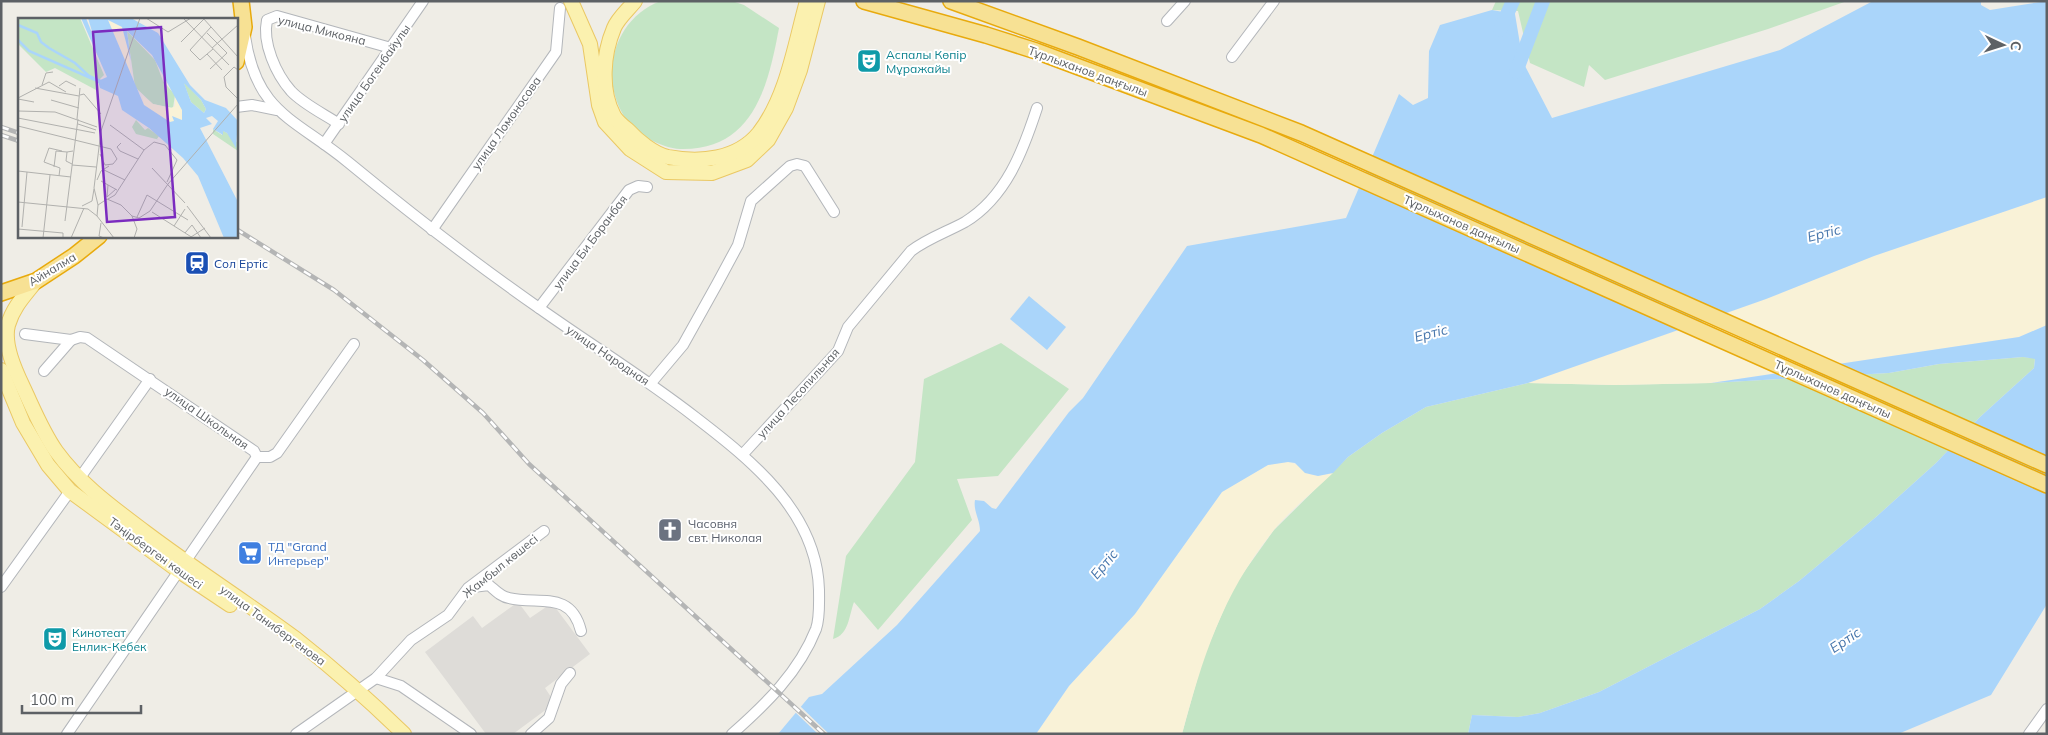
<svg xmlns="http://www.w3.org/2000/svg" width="2048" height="735" viewBox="0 0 2048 735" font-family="Mulish,sans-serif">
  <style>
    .industrial { fill: #dedcd8 }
    .green { fill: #c4e5c5 }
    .sand { fill: #f9f2d7 }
    .water { fill: #aad5fa }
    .pier { fill: #efede6 }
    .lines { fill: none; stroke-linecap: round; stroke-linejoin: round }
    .river { stroke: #aad5fa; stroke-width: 14 }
    .minor-casing { stroke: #b3b6ba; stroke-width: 12 }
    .major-casing { stroke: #eac864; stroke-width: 16 }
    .highway-casing { stroke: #e8aa0d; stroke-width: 18 }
    .minor { stroke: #fff; stroke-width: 10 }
    .major { stroke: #fbf1af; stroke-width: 14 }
    .highway { stroke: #f7e194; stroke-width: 15 }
    .rail-casing { stroke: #b4b5b5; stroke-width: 4.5 }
    .rail { stroke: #fff; stroke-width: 2.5; stroke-dasharray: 8; stroke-linecap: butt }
    .labels { text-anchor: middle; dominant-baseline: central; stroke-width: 4; stroke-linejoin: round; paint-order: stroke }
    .street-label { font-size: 12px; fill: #5d6165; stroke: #fff }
    .culture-label { font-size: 12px; fill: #0d838f; stroke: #fff; text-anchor: start }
    .transit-label { font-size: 12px; fill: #164399; stroke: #fff; text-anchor: start }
    .worship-label { font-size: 12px; fill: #5b616d; stroke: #fff; text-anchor: start }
    .shop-label { font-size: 12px; fill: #366cbe; stroke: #fff; text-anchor: start }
    .water-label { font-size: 14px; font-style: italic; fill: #4776ac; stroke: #fff }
    .inset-river { fill: none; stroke: #aad5fa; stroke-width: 2.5 }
    .inset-road { fill: none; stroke: #b1b1ae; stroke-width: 1 }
    .view { fill: #7b2cbf; fill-opacity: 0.15; stroke: #7b2cbf; stroke-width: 2.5 }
    .inset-edge { fill: none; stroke: #5d6165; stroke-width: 2.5 }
  </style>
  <rect width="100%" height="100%" fill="#efede6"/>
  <polygon class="industrial" points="518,602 530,618 552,603 590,654 545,688 555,703 513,734 486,734 425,652 473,616 482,628"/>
  <g class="green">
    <path d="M661,1h71l12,4 35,23c-11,59 -26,123 -99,121 -19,-1 -44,-15 -55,-31 -27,-42 -11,-100 36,-117z"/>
    <polygon points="1496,1 1847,1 1768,29 1605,80 1589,65 1584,87 1530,63 1518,11 1492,10"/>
    <path d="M1001,343l68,46 -71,87 -41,3 15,41 -94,110 -24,-28c-5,13 -5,33 -21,37l13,-83 69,-94 9,-83z"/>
    <polygon points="2023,357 2035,358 2034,368 1980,417 1936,463 1876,517 1799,581 1760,609 1599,692 1540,713 1518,717 1472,715 1468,734 1182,734 1203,658 1234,586 1274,530 1348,457 1382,433 1426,407 1528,383 1615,385 1711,383 1889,373 1939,364"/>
  </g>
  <g class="sand">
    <polygon points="2047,197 2047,325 2019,337 1711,383 1615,385 1528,383 1766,299 1874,256"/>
    <path d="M1288,462c23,5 13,19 45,11 -20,19 -43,37 -60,58 -51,64 -70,126 -91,203h-146l33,-48 66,-72 87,-122 46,-27z"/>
  </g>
  <g class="water">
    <path d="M1873,1h108v4l9,5 57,-9v196l-173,59 -108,43 -238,84 -102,24 -44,26 -34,24 -15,16 -15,3 -13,-3 -10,-10 -7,-1 -20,3 -46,27 -87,122 -66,72 -33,48h-258l31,-37 13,-3 75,-69 83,-94c0,-12 -7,-20 -5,-31l9,1 8,7 4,1 73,-97 14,-14 104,-152 159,-28 53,-124 14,11 15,-7 1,-47 11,-26 52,-15 23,4 8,48 29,56 228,-68z"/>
    <polygon points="1029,296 1066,327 1047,350 1010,319"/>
    <polygon points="2047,325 2047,604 1991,695 1898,734 1468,734 1472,715 1518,717 1540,713 1599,692 1760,609 1799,581 1876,517 1936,463 1980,417 2034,368 2035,359 2023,357 1939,364 1889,373 1711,383 2019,337"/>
  </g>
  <polygon class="pier" points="799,705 829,734 818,734 794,711"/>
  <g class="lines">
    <g class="river">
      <polyline points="1500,30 1513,1"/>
      <polyline points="1516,72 1543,1"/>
    </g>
    <defs>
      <g id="minor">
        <polyline points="1167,21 1185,1"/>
        <path d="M245,36c11,77 49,82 103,126 62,51 125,100 191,146 52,37 106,70 156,109 56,43 122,95 124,173 0,11 1,28 -3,39 -17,43 -50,75 -84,105"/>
        <polyline points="1232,57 1274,1"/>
        <polyline points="236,107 252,105 277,110"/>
        <path d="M339,124c-15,-10 -36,-20 -48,-33 -15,-17 -29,-48 -24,-71l10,-4 114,32"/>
        <polyline points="324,144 423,1"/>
        <polyline points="432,230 556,52 560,8"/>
        <polyline points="539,308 629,190 638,186 647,187"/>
        <polyline points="25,334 71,340 80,337 87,338 254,451 257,457 67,734"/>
        <polyline points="44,371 71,340"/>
        <polyline points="651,383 683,345 717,284 738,245 751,201 790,166 797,164 805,166 834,212"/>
        <path d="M743,454l95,-103 10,-24 63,-76c17,-13 36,-19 54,-29 41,-25 58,-71 72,-114"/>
        <polyline points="257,457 270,457 277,453 354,344"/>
        <polyline points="79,479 150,379"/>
        <polyline points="1,587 70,491"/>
        <path d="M473,587l16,-2c6,5 12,12 20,13 30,7 62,-8 72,33"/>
        <polyline points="376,678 401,686 471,734"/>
        <polyline points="296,734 376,678 411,640 448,615 468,588 544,531"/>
        <polyline points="531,734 549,718 561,684 570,673"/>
        <polyline points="2029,734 2047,709"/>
      </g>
      <g id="major">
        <polyline points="571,1 590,44 599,105 605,122 630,149 666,172 712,173 747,160 768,140 786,108 800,70 818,1"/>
        <path d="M635,1c-6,8 -17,17 -21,27 -11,26 -14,62 0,88 3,5 9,10 14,14 9,10 26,24 40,27 32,6 69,3 91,-24 28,-36 36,-89 48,-132"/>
        <path d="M36,281c-11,14 -23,26 -28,44 -5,19 7,45 15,62 10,21 19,44 33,64 24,33 56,56 89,81 49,37 101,70 151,107 38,30 73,61 108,95"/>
        <polyline points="1,370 23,423 48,465 70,491 179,571 230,605"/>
      </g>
      <g id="highway">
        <polyline points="864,1 986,35 1036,51 1261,135 2047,485"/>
        <polyline points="951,1 1078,47 1301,133 2047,465"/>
        <polyline points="236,62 244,27 241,1"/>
        <polyline points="1,293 36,281 74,256 99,236"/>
      </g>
    </defs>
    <use href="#minor" class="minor-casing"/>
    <use href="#major" class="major-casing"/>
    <use href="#highway" class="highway-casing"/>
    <use href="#minor" class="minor"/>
    <use href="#major" class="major"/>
    <use href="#highway" class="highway"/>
    <defs>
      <g id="rail">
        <polyline points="1,127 19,133"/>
        <polyline points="1,135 19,141"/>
        <polyline points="236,229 334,290 423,360 483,413 529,464 824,734"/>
      </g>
    </defs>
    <use href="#rail" class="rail-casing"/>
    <use href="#rail" class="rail"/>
  </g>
  <defs>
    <symbol id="theatre-square" viewBox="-11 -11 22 22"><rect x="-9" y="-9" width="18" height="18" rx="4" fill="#0f9aa8" stroke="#fff"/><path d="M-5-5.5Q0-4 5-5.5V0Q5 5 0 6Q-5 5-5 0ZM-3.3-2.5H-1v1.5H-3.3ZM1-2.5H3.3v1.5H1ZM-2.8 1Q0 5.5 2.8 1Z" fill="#fff"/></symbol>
    <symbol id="station-square" viewBox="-11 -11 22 22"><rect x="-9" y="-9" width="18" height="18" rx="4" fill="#1a4fb4" stroke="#fff"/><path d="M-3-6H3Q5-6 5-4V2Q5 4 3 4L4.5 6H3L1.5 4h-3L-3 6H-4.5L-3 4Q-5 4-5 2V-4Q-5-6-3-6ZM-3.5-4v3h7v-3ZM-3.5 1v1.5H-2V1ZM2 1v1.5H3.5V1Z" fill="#fff"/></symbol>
    <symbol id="church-square" viewBox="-11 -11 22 22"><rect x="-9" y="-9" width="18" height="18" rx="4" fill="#6b7280" stroke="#fff"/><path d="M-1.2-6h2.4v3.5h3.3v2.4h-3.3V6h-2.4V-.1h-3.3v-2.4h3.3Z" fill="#fff"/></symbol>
    <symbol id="supermarket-square" viewBox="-11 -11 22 22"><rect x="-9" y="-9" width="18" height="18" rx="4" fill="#3f7fe0" stroke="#fff"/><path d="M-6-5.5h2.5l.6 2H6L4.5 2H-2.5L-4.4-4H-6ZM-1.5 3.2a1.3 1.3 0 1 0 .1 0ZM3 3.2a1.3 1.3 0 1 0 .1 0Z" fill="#fff"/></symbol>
  </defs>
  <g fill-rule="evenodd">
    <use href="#theatre-square" x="855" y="47" width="28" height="28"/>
    <use href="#station-square" x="183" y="249" width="28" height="28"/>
    <use href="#church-square" x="656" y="516" width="28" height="28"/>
    <use href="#supermarket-square" x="236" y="539" width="28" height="28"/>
    <use href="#theatre-square" x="41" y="625" width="28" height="28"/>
  </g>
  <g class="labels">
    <g class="street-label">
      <text transform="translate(322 30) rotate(14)">улица Микояна</text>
      <text transform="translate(1088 71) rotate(20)">Тұрлыханов даңғылы</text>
      <text transform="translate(374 73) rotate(-55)">улица Богенбайулы</text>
      <text transform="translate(506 123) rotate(-55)">улица Ломоносова</text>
      <text transform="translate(1462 224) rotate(24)">Тұрлыханов даңғылы</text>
      <text transform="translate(590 242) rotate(-53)">улица Би Боранбая</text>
      <text transform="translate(52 269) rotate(-31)">Айналма</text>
      <text transform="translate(608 355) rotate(34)">улица Народная</text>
      <text transform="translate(1833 389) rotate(24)">Тұрлыханов даңғылы</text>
      <text transform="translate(798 393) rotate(-48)">улица Лесопильная</text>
      <text transform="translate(207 418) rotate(35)">улица Школьная</text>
      <text transform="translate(156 553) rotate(36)">Тәңірберген көшесі</text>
      <text transform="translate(500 566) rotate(-39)">Жамбыл көшесі</text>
      <text transform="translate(273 625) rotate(36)">улица Танибергенова</text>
    </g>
    <g class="culture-label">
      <text x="886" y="54">Аспалы Көпір<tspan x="886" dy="14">Мұражайы</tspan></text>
      <text x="72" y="632">Кинотеат<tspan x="72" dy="14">Енлик-Кебек</tspan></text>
    </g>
    <g class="transit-label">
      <text x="214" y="263">Сол Ертіс</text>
    </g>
    <g class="worship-label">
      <text x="688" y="523">Часовня<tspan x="688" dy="14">свт. Николая</tspan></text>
    </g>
    <g class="shop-label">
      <text x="268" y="546">ТД "Grand<tspan x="268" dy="14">Интерьер"</tspan></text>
    </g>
    <g class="water-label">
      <text transform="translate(1824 233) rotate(-14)">Ертіс</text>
      <text transform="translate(1431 333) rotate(-14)">Ертіс</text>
      <text transform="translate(1104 564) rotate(-50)">Ертіс</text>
      <text transform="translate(1845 640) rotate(-34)">Ертіс</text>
    </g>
  </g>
  <g transform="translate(18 18)">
    <rect width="220" height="220" fill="#efede6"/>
    <path d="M0,0h62l24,57 -8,8v7l-41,-22 -9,4 -28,-28zM109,13l28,29 8,21 12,14 -2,13 -20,-4 -18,-17zM165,63l18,19 5,9 -2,4 -13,-11zM118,102l9,10 3,-2 11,8 -2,3 3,1 -24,-6 -4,-7zM195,111l9,6v-5l5,3 11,10v8l-25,-17z" fill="#c4e5c5"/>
    <path d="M90,2l13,6 4,7 7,45zM124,77l11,9 18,4 4,-2v-11l7,15v10l-12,2 -7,-4 -19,-13z" fill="#f9f2d7"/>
    <path d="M63,0h5l8,20 -6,-20h43l27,15 32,52 15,15 21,8 12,13 -2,27 -9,-15 -4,-2v4l-10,-6 5,-8 -6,-5 -6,2 6,6 -12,4 38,74v36h-14l-26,-62 -15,-18 -34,-30 -27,-18 -4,-14 -18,-8 -2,-7 9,-4zM90,2l14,7 9,34 -4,-30 25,24 30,55v10l-10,-4 2,5 -4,1 -26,-17zM166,65l17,17 5,9 -2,4 -13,-11z" fill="#aad5fa" fill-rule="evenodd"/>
    <path class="inset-river" d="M0,7l19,8 4,9 8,6 26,15 14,13 16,7M0,22l11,11 73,32"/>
    <path class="inset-road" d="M128,0l22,14 23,-14M165,0l46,47M185,0l35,39M193,9l-21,23 10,10 13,-11M189,15l20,20 -17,16M163,24l23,-23M194,30l26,-23M189,36l15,16M220,52l-4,-3 -10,10 2,10 12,12M24,67l4,-12 7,-1M41,68l7,-5 10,5M17,70l44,8M62,77l4,-1 17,20M0,80l31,-16 17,10M0,81l16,3M33,82l28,8M0,93l37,1 42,15M0,100l77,15M59,101l3,-31M60,106l18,6M92,107l34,25M0,108l93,23 6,10 -4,5 -8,1 -5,-11M103,125l-4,4 3,4 18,8M54,146l-6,-3 1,-9 6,-1M54,147l24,2M36,149l2,-16 11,1M134,150l33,35M86,152l21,10M0,153l53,6M41,158l1,-8 -16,-6 5,-14 13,3M79,162l4,-9 8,-5M83,163l16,9M90,167l-1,12 9,-8M90,181l7,-4 29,-45 10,-8 11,3 12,15 -10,22M0,184l70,7 9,7M80,187l-4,-17 7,-57 39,-113M64,188l10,-5 2,-12M169,188l24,32M134,194l41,26M114,198l7,2 11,-7 18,-27 70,-80M119,199l10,-22 41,25M47,203l13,-102M83,205l-2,13 5,2M156,208l11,-17M4,209l5,-55M0,211l45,4v5M167,215l7,-8 9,13M173,219l14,-9M25,220l7,-63M53,220l13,-30M96,220l-17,-22 1,-11 9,-6 14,6 11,11 5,13 -3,9"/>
    <path class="view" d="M143,9l14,190 -68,5 -14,-190z"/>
    <rect width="220" height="220" class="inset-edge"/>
  </g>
  <rect width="2048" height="735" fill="none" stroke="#5d6165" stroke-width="5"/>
  <g transform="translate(2003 45) rotate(94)" stroke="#ffffff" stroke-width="4" paint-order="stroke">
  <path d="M0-4L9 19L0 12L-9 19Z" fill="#5d6165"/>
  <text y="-8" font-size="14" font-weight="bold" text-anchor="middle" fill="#5d6165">С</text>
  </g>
  <path d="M22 705v8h119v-8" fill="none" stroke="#5d6165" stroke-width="2.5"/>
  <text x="30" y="705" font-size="15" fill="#5d6165" stroke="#ffffff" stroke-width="4" paint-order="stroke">100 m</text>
</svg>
